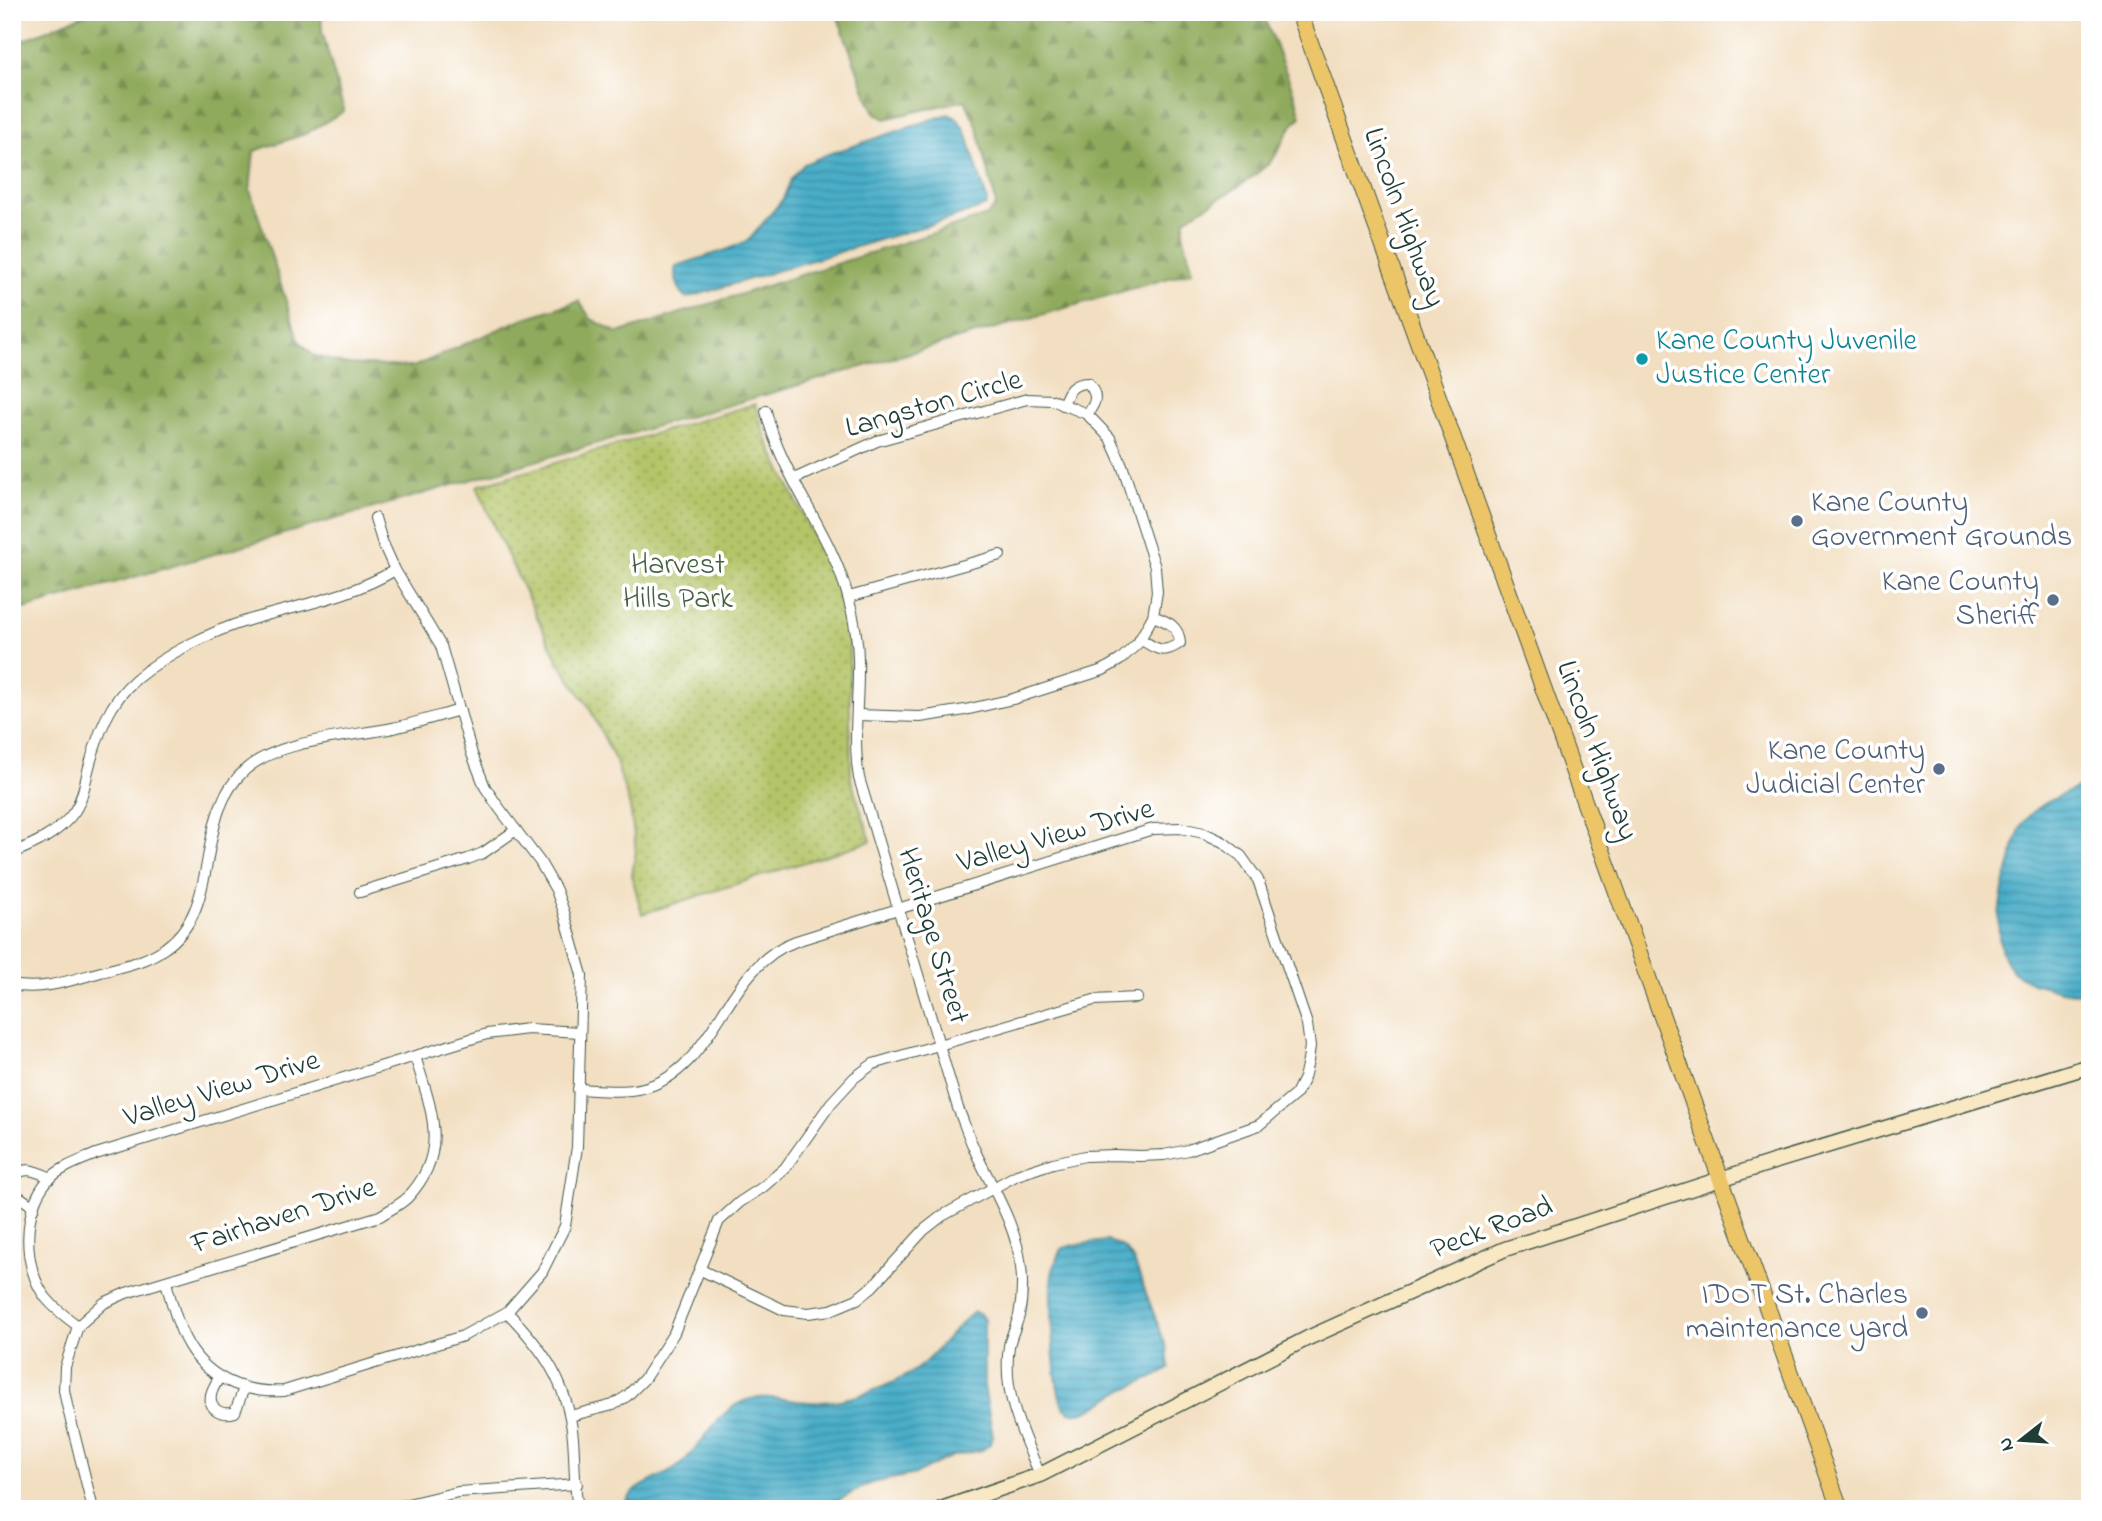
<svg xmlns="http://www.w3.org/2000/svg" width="2102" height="1521" viewBox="0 0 2102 1521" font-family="'Indie Flower',sans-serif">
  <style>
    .forest { fill: url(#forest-firs); stroke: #577448; stroke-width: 2 }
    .park { fill: url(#park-dots); stroke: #6a804e; stroke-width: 2 }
    .water { fill: url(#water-rules); stroke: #34767e; stroke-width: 2 }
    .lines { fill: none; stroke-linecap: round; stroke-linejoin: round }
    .street-casing { stroke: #3f5549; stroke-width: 12 }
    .secondary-casing { stroke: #3f5549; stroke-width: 17 }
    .primary-casing { stroke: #3f5549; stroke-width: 18 }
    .street { stroke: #fff; stroke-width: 10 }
    .secondary { stroke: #f8e8c3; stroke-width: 14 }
    .primary { stroke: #edc569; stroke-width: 16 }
    .culture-dot { fill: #0f9aa8; stroke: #fff; stroke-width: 2.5 }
    .service-dot { fill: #5c6f8a; stroke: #fff; stroke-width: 2.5 }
    .labels { text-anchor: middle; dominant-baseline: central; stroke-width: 7; stroke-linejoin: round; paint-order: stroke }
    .street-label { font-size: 30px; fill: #1f3d34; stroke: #fff }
    .culture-label { font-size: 30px; fill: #0d838f; stroke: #fff; text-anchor: start }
    .service-label { font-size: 30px; fill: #4e5e75; stroke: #fff; text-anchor: end }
    .park-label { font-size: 30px; fill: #445f41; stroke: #fff }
  </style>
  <defs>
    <pattern id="forest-firs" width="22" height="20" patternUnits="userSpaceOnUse" patternTransform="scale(1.75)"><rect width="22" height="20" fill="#8faa5c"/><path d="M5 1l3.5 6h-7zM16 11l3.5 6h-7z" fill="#748c4d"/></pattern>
    <pattern id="park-dots" width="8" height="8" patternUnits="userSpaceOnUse" patternTransform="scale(1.75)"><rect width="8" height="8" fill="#b4c467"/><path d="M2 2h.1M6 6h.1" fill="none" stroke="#92a056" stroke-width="1.8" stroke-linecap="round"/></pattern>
    <pattern id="water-rules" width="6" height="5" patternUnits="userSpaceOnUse" patternTransform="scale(1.75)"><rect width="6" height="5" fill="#4aaec9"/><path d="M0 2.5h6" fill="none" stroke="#3d8fa4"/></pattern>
  </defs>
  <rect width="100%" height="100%" fill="#fff"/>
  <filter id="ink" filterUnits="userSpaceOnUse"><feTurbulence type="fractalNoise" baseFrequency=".0143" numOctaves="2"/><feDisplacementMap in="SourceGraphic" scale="14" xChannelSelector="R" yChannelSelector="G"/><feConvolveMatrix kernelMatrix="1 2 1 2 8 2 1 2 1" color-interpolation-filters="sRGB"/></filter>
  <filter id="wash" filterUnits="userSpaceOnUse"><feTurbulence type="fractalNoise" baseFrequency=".00686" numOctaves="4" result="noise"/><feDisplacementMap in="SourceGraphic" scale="28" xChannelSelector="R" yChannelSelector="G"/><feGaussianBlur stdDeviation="1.57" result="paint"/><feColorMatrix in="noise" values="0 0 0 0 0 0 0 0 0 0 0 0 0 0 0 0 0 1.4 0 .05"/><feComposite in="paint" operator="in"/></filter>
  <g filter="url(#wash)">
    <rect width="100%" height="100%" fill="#f2dec0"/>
    <path class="forest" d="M90,12h231l1,19 22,80 -39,23 -51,17 -4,39 49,151 14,14 30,9 70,3 109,-48 57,-18 12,18 27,14 369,-117 9,-10 -2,-11 -17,-69 -12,-26 -80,19 -10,-7 -8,-16 -31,-84h426l34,86 5,19c-15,10 -18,31 -30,44 -24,24 -58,40 -86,58l-2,14 10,38 -1169,338h-12v-564z"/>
    <polygon class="park" points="755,404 767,441 835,580 849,642 851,780 871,841 642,914 632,876 636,850 630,807 616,762 589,707 559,663 497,533 477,486"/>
    <g class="water">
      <path d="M948,114l9,4 9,14 21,68 -1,6 -31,11 -268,81c-8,-5 -14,-23 -11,-32l53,-17 20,-9 34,-41 8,-20 13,-15 22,-9z"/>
      <path d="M2083,785l7,1v206c-15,2 -29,0 -43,-5 -8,-2 -17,-4 -25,-9 -35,-20 -23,-79 -13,-110 5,-14 6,-34 15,-46 12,-18 41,-28 59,-37z"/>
      <path d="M1107,1241c14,3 19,8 27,20l33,88 2,19c-5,7 -37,18 -48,23 -13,6 -32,24 -48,22 -3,-1 -7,-3 -9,-6 -11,-15 -15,-111 -12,-132 2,-9 5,-18 9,-26l12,-4z"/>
      <path d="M974,1312l6,2 4,5v67l9,50 -4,9 -7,5 -29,6 -14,6 -23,12 -45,9 -36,19 -27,7h-184c5,-24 35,-29 52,-41 26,-19 38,-55 68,-67 18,-8 49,1 69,1 32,1 62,-10 91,-25 29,-15 45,-46 70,-65z"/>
    </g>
  </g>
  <g filter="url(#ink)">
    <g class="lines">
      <defs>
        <g id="street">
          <path d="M1063,405c5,-14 9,-22 25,-22 10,12 9,19 -1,31"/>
          <path d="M766,411c15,66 65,120 82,186 7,24 11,49 10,74 0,35 -5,72 1,107l99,330c6,15 11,30 18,45 17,36 41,74 45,114 2,16 1,33 -2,49 -3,10 -8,20 -10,30 -7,48 13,86 31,129"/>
          <polyline points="794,479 877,441 1027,399 1052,400 1087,414 1110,438 1122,465 1155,567 1157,592 1153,616 1138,643 1120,660 1103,670 1013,699 965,710 920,717 857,715"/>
          <polyline points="849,597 1000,555"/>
          <path d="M1140,639c17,10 22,16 40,4 -1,-17 -12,-21 -27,-27"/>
          <path d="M12,853c23,-9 47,-20 62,-41 9,-13 11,-30 15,-45 9,-33 20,-65 47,-88 30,-25 76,-48 113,-59 50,-15 101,-23 146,-50"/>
          <polyline points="360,892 468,859 483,853 516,830"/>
          <path d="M12,985c31,6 59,-5 89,-13 22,-6 45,-10 64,-24 60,-42 26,-131 81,-179 35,-30 103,-32 147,-41 23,-5 45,-12 67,-18"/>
          <path d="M578,1089c21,1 44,4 65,-1 74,-18 80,-121 153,-147l357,-112 27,-1 24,5 19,9 18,14 17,24 49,144 3,22 -2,15 -4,17 -8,16 -37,31 -71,25 -24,5 -24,1 -25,-1 -30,1 -32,7 -36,12 -75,41 -18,14 -51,56 -16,13 -26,11 -23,3 -24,-3 -83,-40"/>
          <path d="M12,1180c9,-17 26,-8 39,-2"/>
          <polyline points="12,1186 18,1196 34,1207"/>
          <path d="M166,1282c5,18 10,39 19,57 19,38 58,55 99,52l179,-55 44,-24 35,-40 23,-46 12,-79 5,-172 -18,-63 -8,-22 -16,-28 -43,-57 -12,-18 -13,-33 -31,-108 -46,-76 -13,-29 -7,-23"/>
          <path d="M507,1312c37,38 61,72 66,126 2,23 1,48 5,71"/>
          <path d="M78,1326c-11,-8 -23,-17 -32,-28 -24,-31 -24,-89 2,-118 13,-13 32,-19 48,-26l391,-120 41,-5 52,3"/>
          <path d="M219,1378c-3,5 -7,11 -8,17 -3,15 12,21 24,17l9,-24"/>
          <polyline points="570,1416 613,1405 627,1396 644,1379 674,1333 719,1221 740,1202 763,1187 785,1168 831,1103 854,1078 873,1064 1094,1000 1137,998"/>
          <path d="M93,1509l-26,-104 -3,-15 1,-23 13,-41 26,-23 22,-10 254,-77c9,-6 20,-11 27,-18 44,-46 24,-89 8,-142"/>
          <polyline points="387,1509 458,1492 577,1484"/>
        </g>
        <polyline id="secondary" points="941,1509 1040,1475 1308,1338 1505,1249 1770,1163 2090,1066"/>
        <polyline id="primary" points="1299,12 1840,1509"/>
      </defs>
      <use href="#street" class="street-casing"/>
      <use href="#secondary" class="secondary-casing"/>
      <use href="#primary" class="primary-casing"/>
      <use href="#street" class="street"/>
      <use href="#secondary" class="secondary"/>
      <use href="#primary" class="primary"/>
    </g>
  </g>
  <circle class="culture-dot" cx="1642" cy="359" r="7"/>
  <g class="service-dot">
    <circle cx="1797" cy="521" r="7"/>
    <circle cx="2053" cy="600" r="7"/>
    <circle cx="1939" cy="769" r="7"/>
    <circle cx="1922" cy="1313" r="7"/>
  </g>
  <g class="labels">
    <g class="street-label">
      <text transform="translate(1403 218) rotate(70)">Lincoln Highway</text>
      <text transform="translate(934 405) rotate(-16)">Langston Circle</text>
      <text transform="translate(1596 751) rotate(70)">Lincoln Highway</text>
      <text transform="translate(1056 837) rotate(-16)">Valley View Drive</text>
      <text transform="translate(932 936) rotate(73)">Heritage Street</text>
      <text transform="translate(222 1090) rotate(-17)">Valley View Drive</text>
      <text transform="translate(284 1217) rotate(-18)">Fairhaven Drive</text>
      <text transform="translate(1492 1229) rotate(-21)">Peck Road</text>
    </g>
    <g class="culture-label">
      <text x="1656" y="342">Kane County Juvenile<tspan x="1656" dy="34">Justice Center</tspan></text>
    </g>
    <g class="service-label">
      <text x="1811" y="504" text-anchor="start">Kane County<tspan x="1811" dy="34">Government Grounds</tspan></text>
      <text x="2039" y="583">Kane County<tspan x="2039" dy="34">Sheriff</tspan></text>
      <text x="1925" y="752">Kane County<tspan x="1925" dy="34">Judicial Center</tspan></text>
      <text x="1908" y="1296">IDOT St. Charles<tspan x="1908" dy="34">maintenance yard</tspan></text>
    </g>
    <g class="park-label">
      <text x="678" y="566">Harvest<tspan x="678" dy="34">Hills Park</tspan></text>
    </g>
  </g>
  <rect width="2102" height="1521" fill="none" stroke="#fff" stroke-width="42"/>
  <g transform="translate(2021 1440) rotate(253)" stroke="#ffffff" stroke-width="5" paint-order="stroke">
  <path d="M0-5L12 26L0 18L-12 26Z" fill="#1f3d34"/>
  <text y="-10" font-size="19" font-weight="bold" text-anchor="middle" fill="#1f3d34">N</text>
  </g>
</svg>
